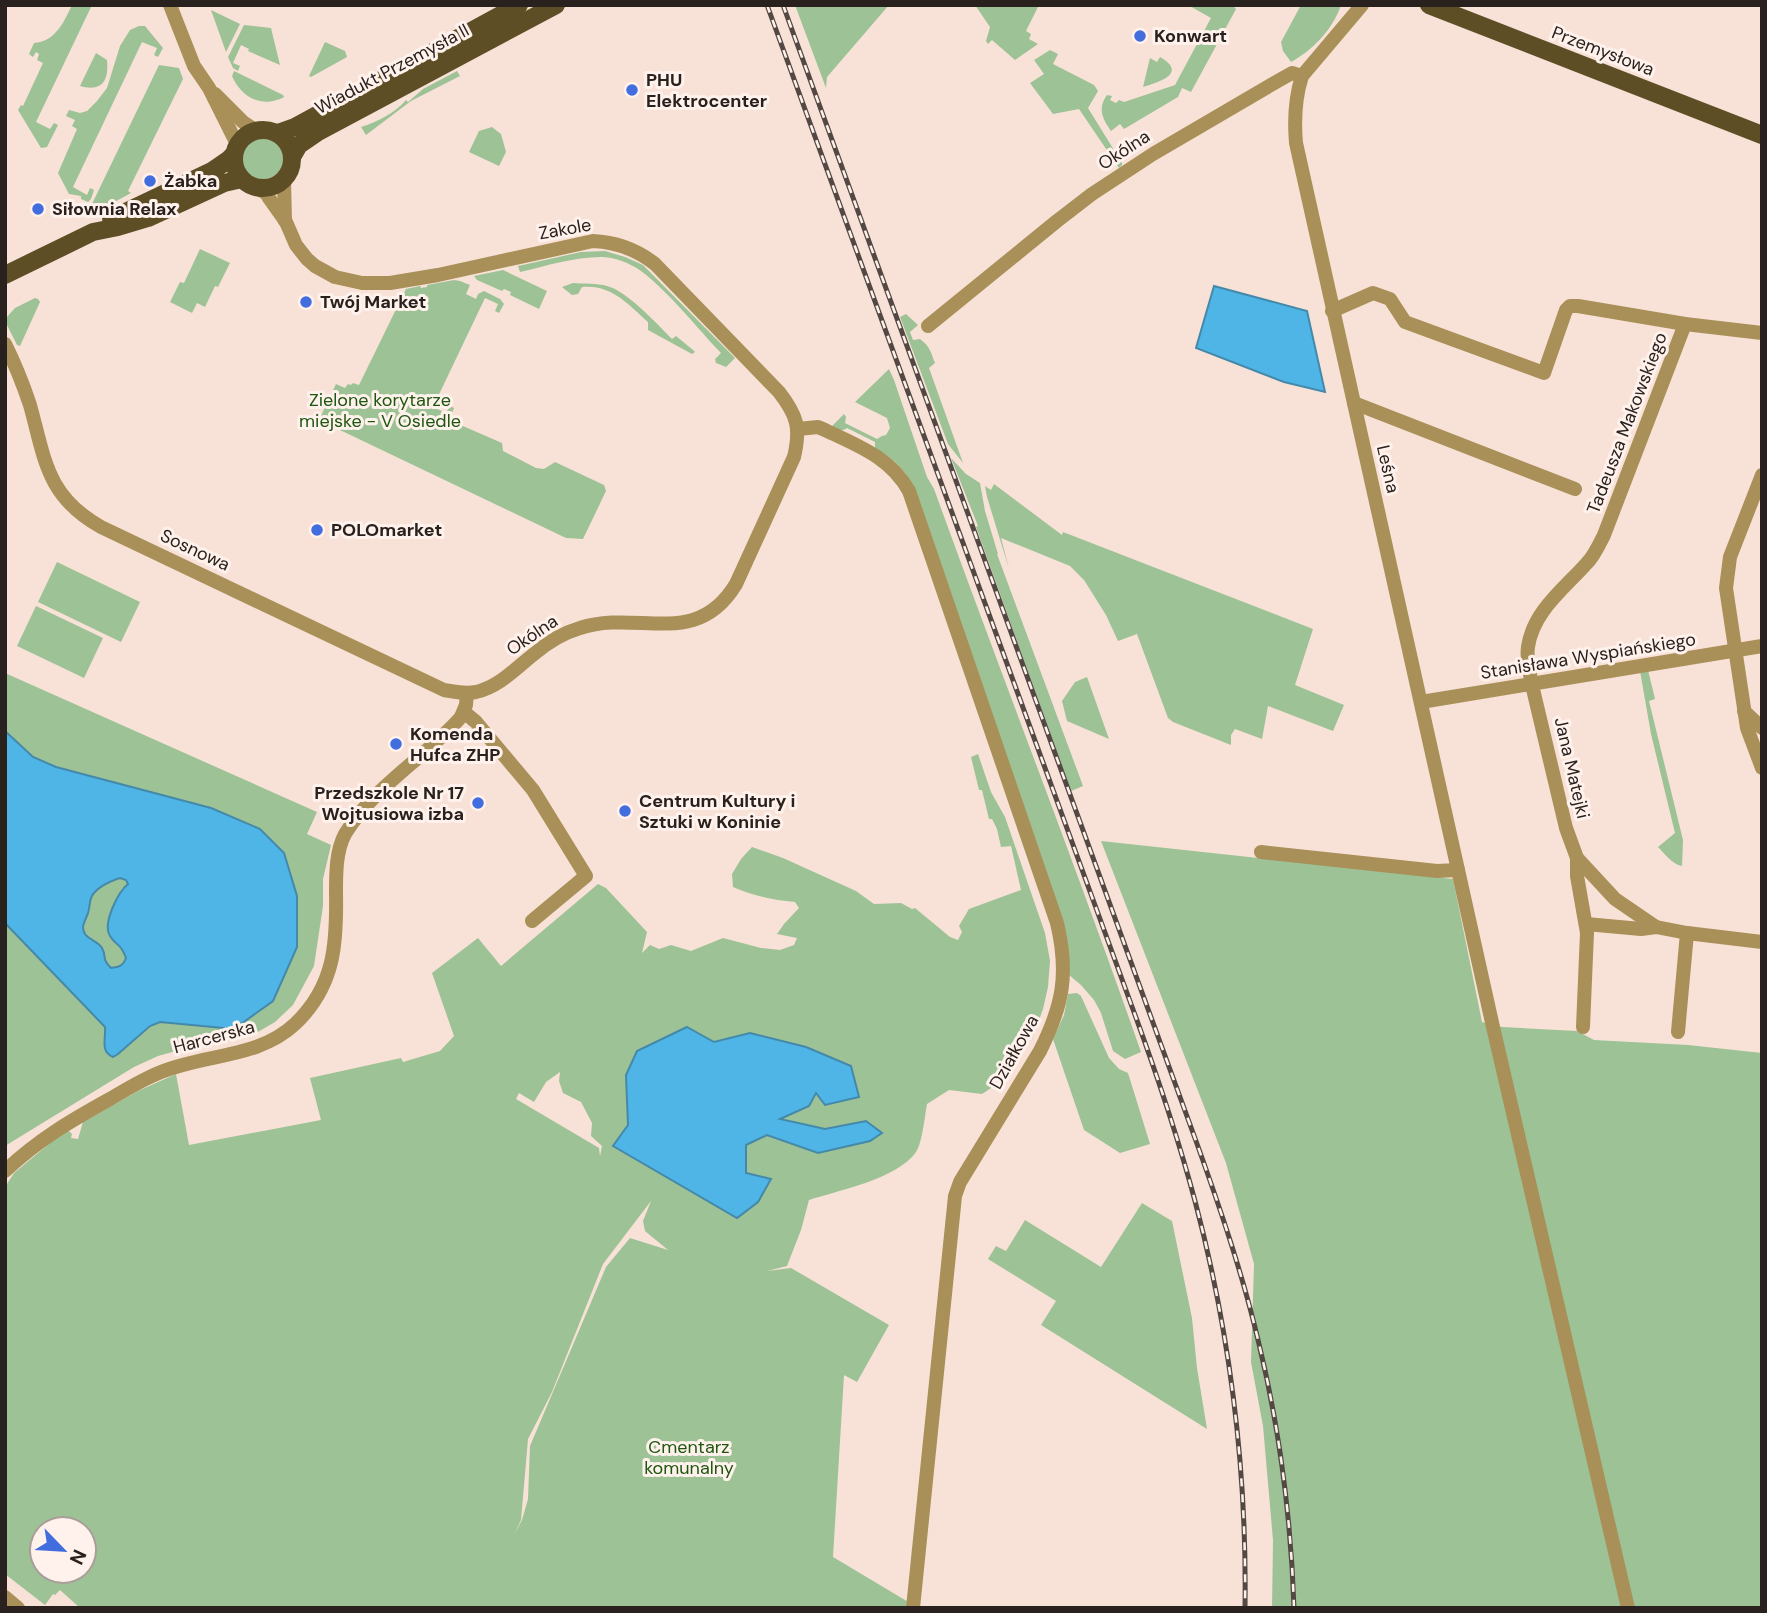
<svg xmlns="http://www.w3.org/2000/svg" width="1767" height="1613" viewBox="0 0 1767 1613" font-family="'DM Sans',sans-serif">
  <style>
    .green { fill: #9dc296; fill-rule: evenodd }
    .water { fill: #4fb5e6; stroke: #4489aa; stroke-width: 2; fill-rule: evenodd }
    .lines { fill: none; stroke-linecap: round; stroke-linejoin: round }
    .minor { stroke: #a99058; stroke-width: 14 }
    .major { stroke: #5e4e26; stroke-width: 18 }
    .rail-casing { stroke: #534843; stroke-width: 5 }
    .rail { stroke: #fff1eb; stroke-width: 2.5; stroke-dasharray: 8; stroke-linecap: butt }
    .poi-dot { fill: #416ddf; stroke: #fff1eb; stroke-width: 2.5 }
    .labels { text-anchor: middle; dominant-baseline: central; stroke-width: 6; stroke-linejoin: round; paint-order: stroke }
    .poi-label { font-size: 18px; font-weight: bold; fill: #29211d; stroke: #fff1eb; text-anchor: start }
    .street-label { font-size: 18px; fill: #29211d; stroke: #fff1eb }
    .park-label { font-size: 18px; fill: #1c560f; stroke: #fff1eb }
  </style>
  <rect width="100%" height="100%" fill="#f8e2d7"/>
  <g class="green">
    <path d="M72,5h20l-56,117 14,7 4,-6 4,2 -11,22 -6,1 -23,-38 3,-5 2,1 20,-43 -6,-3 2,-6 -3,-2 -3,5 -4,-3 5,-11c21,-1 30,-21 38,-38z"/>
    <polygon points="795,5 889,5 827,77 826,88"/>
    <polygon points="975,5 1039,5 1026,31 1031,34 1029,39 1038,44 1015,60 992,40 988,44 986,41 990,27"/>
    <path d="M1188,5h45l3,4 -45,83 -9,-4 -4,9 -54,32 -4,-5 -9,7c-8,-12 -14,-22 -4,-36l5,1 -2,4 6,3 3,-3 5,2 51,-17 36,-67z"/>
    <path d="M1301,5h40c-8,24 -28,45 -50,57l-8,-11 -2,-9z"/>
    <polygon points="211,10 240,24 226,52"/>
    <polygon points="244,25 271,28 280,65 248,51 249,49 241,45 233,63 240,66 238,71 233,68 228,57"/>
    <polygon points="139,26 145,26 163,48 158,57 154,55 157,48 142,42 73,187 87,195 90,188 94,190 91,199 88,202 81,199 81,196 69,194 58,173 77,129 72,126 75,120 66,116 69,110 80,113 87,111 97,101 107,88 120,46 130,30"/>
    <polygon points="325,42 345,51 347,57 311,77 309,76"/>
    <polygon points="1050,50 1058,54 1053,64 1094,85 1098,91 1088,108 1122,163 1122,165 1119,168 1079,109 1053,114 1030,83 1044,74 1034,60"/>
    <path d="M96,53l11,7c2,21 -5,32 -27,26z"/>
    <path d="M1160,57c28,16 0,25 -17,30l7,-29 7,4z"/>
    <polygon points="159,65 179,68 183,79 182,81 128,191 131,193 96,212 93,211 91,206"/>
    <path d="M234,71l49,24 1,2c-22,12 -43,0 -52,-21z"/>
    <path d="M457,71l3,5 -49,25 -45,34 -5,-8c16,-5 34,-14 45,-27l2,2 15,-13z"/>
    <polygon points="492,127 501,134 506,152 499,166 469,152 479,131"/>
    <circle cx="263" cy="158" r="21"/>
    <polygon points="200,249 230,263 218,287 215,286 205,307 197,303 192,313 170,302 180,282 184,283"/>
    <path d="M605,251l20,6 18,8 92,93 -9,9 -10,-4 -1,-4 6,-6c-24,-25 -52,-61 -80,-82 -11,-8 -27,-14 -40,-14 -27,0 -55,9 -81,15l-2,-6 63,-14z"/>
    <polygon points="503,270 547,291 539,309 510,295 511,292 504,289 502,291 477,280 474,276"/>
    <polygon points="454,280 460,281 470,285 466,294 476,299 478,294 484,291 500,299 504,304 499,313 495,311 498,304 485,298 433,407 446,413 450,406 454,408 449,420 502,443 503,451 536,468 544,469 555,462 604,485 606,491 583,539 566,538 319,420 336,384 345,388 348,384 351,385 353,383 359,385 406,289 420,286 421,288 427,287 427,285"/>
    <path d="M573,283c11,1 24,0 34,3 20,5 50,38 65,53l4,-3 17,14 2,2 -3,2 -44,-24v-8c-20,-18 -37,-38 -66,-35l-4,7 -6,1 -10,-8z"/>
    <polygon points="35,298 38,299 40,302 20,346 17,345 6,323 6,318 15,308"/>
    <path d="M906,314l12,11 -8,7 3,8 7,-1c10,7 11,14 15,24l-6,5 34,95 -15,-19 -48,-127z"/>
    <path d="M889,369l5,11 33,97 7,12c68,188 141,374 207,563l-16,7 -12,-8 -12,-38 -7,-13 -13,-15 -12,-10 -163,-501 -12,-13 -19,-13v-6l-28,-14c-6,4 -9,2 -15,-2l12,-12 2,3 -1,6 32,16 5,-3 4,-1 4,-7 -3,-10 -32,-16z"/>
    <polygon points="951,458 966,474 980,483 985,511 998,554 997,554 1083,786 1071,791 976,527 978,526"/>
    <polygon points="994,484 1062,535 1063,532 1313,629 1295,685 1344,705 1333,731 1268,706 1262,739 1235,729 1231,735 1231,745 1173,722 1168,718 1137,634 1118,641 1106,615 1084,580 1070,566 1001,538 1009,569 987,497 985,486 991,490"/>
    <polygon points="57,562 140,602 121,642 38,602"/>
    <polygon points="36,606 103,638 84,678 17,646"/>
    <path d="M1648,670l7,29 -6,2 34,139 -1,26c-10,-2 -17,-12 -24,-19l17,-14 -24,-99 -11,-63z"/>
    <polygon points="5,673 317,812 307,834 331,845 323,879 323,906 314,966 293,1005 275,1022 251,1036 176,1051 158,1056 134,1067 5,1146 5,923 105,1028 106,1039 104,1044 122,1051 150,1026 160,1022 234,1029 297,947 297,896 284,853 211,808 56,767 33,757 5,731"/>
    <polygon points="1087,677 1109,739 1067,721 1062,701 1075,682"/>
    <path d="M978,754l13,38 14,25 40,116 5,28 -2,26 -5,22 -11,30 -8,-2 -3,-8 -15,23 -15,36 -9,6 -33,-4 -22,14c-2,11 -5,40 -11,48 -19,27 -76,38 -107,48l-8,30 -14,36 -20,5 24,-3 98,57 -32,57 -13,-7 -11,182 77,46v5h-830l-20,-18 -5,5 -2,-1 -8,11 -40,-31v-387l9,-14 53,-44 5,5 -1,4 7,1 5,-17 55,-31 38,-17 13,71 132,-25 -11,-42 91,-20 2,4 37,-11 14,-15 -22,-63 46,-35 23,28 97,-82 8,4 41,44 -5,21 8,-8 9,4 12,-4 20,6 32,-13 38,10 19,2 14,-5 3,-7 -20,-4 7,-10 15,-16 -4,-6c-23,-2 -41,-6 -62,-15l-1,-13 9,-15 11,-12 31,11 73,33 18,13 27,-1 11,6 3,-1 35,29 8,3 4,-8 -3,-6 10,-17 52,-19 -10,-44 -10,1 -4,-18 -5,-10h-3l-7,-29h-3l-8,-33zM687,1027l27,15 36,-9 109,64 -43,-4 -7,13 -30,12 46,11 40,-8 -47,32 -51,-18 -22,10 1,28 24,6 -157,-32 15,-22zM560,1072l-1,9 4,12 18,9 11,21 -1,13 11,10 -2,10 -1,-8 -83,-49 3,-6 15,9 12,-20zM651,1201l-8,20 2,10 23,19 -38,-12 -24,29 -76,179 -2,53 -6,21 -7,13 6,-13 7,-81 24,-47 51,-128zM42,1529h42v42h-42z"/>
    <polygon points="1101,841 1453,879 1482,1022 1502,1027 1577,1031 1594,1040 1688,1045 1762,1053 1762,1608 1272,1608 1273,1540 1263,1426 1251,1362 1254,1264 1226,1163"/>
    <path d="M120,878l6,2 2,4 -6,5 -5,9 -9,23 3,17 10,7 5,13c-3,8 -7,9 -15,10 -9,-10 -5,-11 -9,-20 -5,-8 -19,-10 -19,-20 -1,-5 4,-10 5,-15 2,-5 1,-12 4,-17 5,-10 19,-15 28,-18z"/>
    <polygon points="1077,993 1081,996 1109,1058 1119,1069 1128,1073 1150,1144 1120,1153 1084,1130 1053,1039 1064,1015 1068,994"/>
    <polygon points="1142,1203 1172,1221 1192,1318 1197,1368 1207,1429 1041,1325 1056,1301 988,1259 996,1246 1006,1251 1025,1220 1101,1267"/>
  </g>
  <g class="water">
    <polygon points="1214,286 1307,311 1325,392 1284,382 1196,348"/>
    <path d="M5,731l28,26 23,10 155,41 49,21 24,24 13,43v51l-24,54 -39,28 -74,-7 -10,4 -32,28 -5,3c-13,-5 -7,-18 -8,-30l-100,-104zM120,878l6,2 2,4c-10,8 -26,40 -18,52 6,10 11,7 16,22 -3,8 -7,9 -15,10 -10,-10 -4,-11 -9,-20 -4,-7 -13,-8 -17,-14 -5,-8 1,-14 3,-21 2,-5 1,-12 4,-17 5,-9 19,-15 28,-18z"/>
    <polygon points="687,1027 714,1042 750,1033 806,1047 851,1066 859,1097 825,1105 816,1093 809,1106 780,1119 825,1129 866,1121 882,1133 870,1141 818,1153 767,1135 746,1145 746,1173 771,1179 758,1202 737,1218 613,1146 628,1125 626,1075 637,1051"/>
  </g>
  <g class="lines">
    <g class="minor">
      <polyline points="170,5 194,66 209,88 237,144"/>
      <path d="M1362,5l-60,71c-7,22 -8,44 -6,67l197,884 135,581"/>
      <polyline points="215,94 243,122 255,130"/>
      <polyline points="284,180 285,221"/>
      <polyline points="1332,311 1373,293 1390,299 1405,322 1544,373 1566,310 1570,306 1578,306 1685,324 1762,333"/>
      <polyline points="928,326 1057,221 1092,194 1153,154 1276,82 1292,73 1302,76"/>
      <path d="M5,344c10,20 18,40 25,61 15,54 16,91 71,122l343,163c11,2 21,4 32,2 23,-5 40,-24 58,-38 14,-12 29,-21 46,-26 59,-19 116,22 156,-44l58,-127c7,-29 3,-42 -15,-65l-124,-128c-19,-15 -38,-22 -62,-23l-155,34 -48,8h-28l-27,-6 -20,-11 -8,-7 -11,-14 -10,-23 -17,-24 -2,-4 -10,-6"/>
      <polyline points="1354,403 1575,489"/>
      <path d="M798,429l20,-2 7,3c33,16 65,27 84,61l148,432c12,51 6,82 -17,128l-80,131 -5,14 -42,412"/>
      <polyline points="1762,475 1730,557 1726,588 1747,728 1762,768"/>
      <polyline points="1421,702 1762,646"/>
      <polyline points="1744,711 1762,728"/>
      <polyline points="464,712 476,722 533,790 586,876 532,921"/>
      <polyline points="1261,852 1437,871 1458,870"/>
      <polyline points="1577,858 1577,876 1587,933 1583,1027"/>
      <polyline points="1586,924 1641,929 1656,927 1687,933 1762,942"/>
      <path d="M1656,927l-41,-28 -38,-41 -11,-30 -34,-143c-2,-12 -6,-26 -4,-38 5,-36 37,-59 59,-84 7,-7 12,-18 17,-28l81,-211"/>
      <polyline points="1678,1032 1687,933"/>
      <path d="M5,1171c33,-31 65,-50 105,-72 17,-10 33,-20 51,-27 44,-18 98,-14 134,-48 40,-38 42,-81 41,-132 0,-19 0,-41 9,-58 29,-48 80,-76 116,-117l5,-12 1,-12"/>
      <polyline points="5,1597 18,1608"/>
    </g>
    <g class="major">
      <polyline points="1429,5 1762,135"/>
      <circle cx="263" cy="159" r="29"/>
      <polyline points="278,133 295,127 519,5"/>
      <polyline points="292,157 299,145 318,132 556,5"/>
      <polyline points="111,219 212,171 228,160 234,154"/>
      <polyline points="5,275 93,232 118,227 148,218 224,183 242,179"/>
    </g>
    <defs>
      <g id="rail">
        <path d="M767,5l364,999c24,65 46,130 64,197 35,132 52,270 50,407"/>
        <path d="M783,5l413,1136c24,67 47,134 63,203 21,87 32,175 35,264"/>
      </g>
    </defs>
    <use href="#rail" class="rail-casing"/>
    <use href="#rail" class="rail"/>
  </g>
  <g class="poi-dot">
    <circle cx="1140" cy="36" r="7"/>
    <circle cx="632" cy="90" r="7"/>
    <circle cx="150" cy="181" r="7"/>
    <circle cx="38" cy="209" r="7"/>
    <circle cx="306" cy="302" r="7"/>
    <circle cx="317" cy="530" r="7"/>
    <circle cx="396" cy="744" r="7"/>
    <circle cx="478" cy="803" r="7"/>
    <circle cx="625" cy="811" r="7"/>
  </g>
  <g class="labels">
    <g class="poi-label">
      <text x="1154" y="36">Konwart</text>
      <text x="646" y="80">PHU<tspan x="646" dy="21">Elektrocenter</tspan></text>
      <text x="164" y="181">Żabka</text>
      <text x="52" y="209">Siłownia Relax</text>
      <text x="320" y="302">Twój Market</text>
      <text x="331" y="530">POLOmarket</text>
      <text x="410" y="734">Komenda<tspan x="410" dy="21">Hufca ZHP</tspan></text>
      <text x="464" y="793" text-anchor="end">Przedszkole Nr 17<tspan x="464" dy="21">Wojtusiowa izba</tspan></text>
      <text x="639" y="801">Centrum Kultury i<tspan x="639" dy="21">Sztuki w Koninie</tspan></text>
    </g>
    <g class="street-label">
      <text transform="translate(1603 51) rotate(21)">Przemysłowa</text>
      <text transform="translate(392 69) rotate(-28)">Wiadukt Przemysła II</text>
      <text transform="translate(1124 150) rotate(-33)">Okólna</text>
      <text transform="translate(565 229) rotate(-10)">Zakole</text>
      <text transform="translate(1627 423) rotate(-69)">Tadeusza Makowskiego</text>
      <text transform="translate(1388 469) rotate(77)">Leśna</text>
      <text transform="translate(195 550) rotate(25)">Sosnowa</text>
      <text transform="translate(532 635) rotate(-34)">Okólna</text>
      <text transform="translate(1588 656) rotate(-9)">Stanisława Wyspiańskiego</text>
      <text transform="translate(1572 768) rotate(77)">Jana Matejki</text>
      <text transform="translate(214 1037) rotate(-15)">Harcerska</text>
      <text transform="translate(1014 1052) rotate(-61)">Działkowa</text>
    </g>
    <g class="park-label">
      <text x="380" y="400">Zielone korytarze<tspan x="380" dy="21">miejske - V Osiedle</tspan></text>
      <text x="689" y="1447">Cmentarz<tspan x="689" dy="21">komunalny</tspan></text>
    </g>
  </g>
  <rect width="1767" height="1613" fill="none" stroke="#29211d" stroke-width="14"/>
  <g transform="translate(63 1550) rotate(115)"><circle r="33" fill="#fff1eb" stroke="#a99e99" stroke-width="2"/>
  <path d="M0-5L12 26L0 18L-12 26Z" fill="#416ddf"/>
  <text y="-10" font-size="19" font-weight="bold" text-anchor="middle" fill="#29211d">N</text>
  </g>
</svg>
